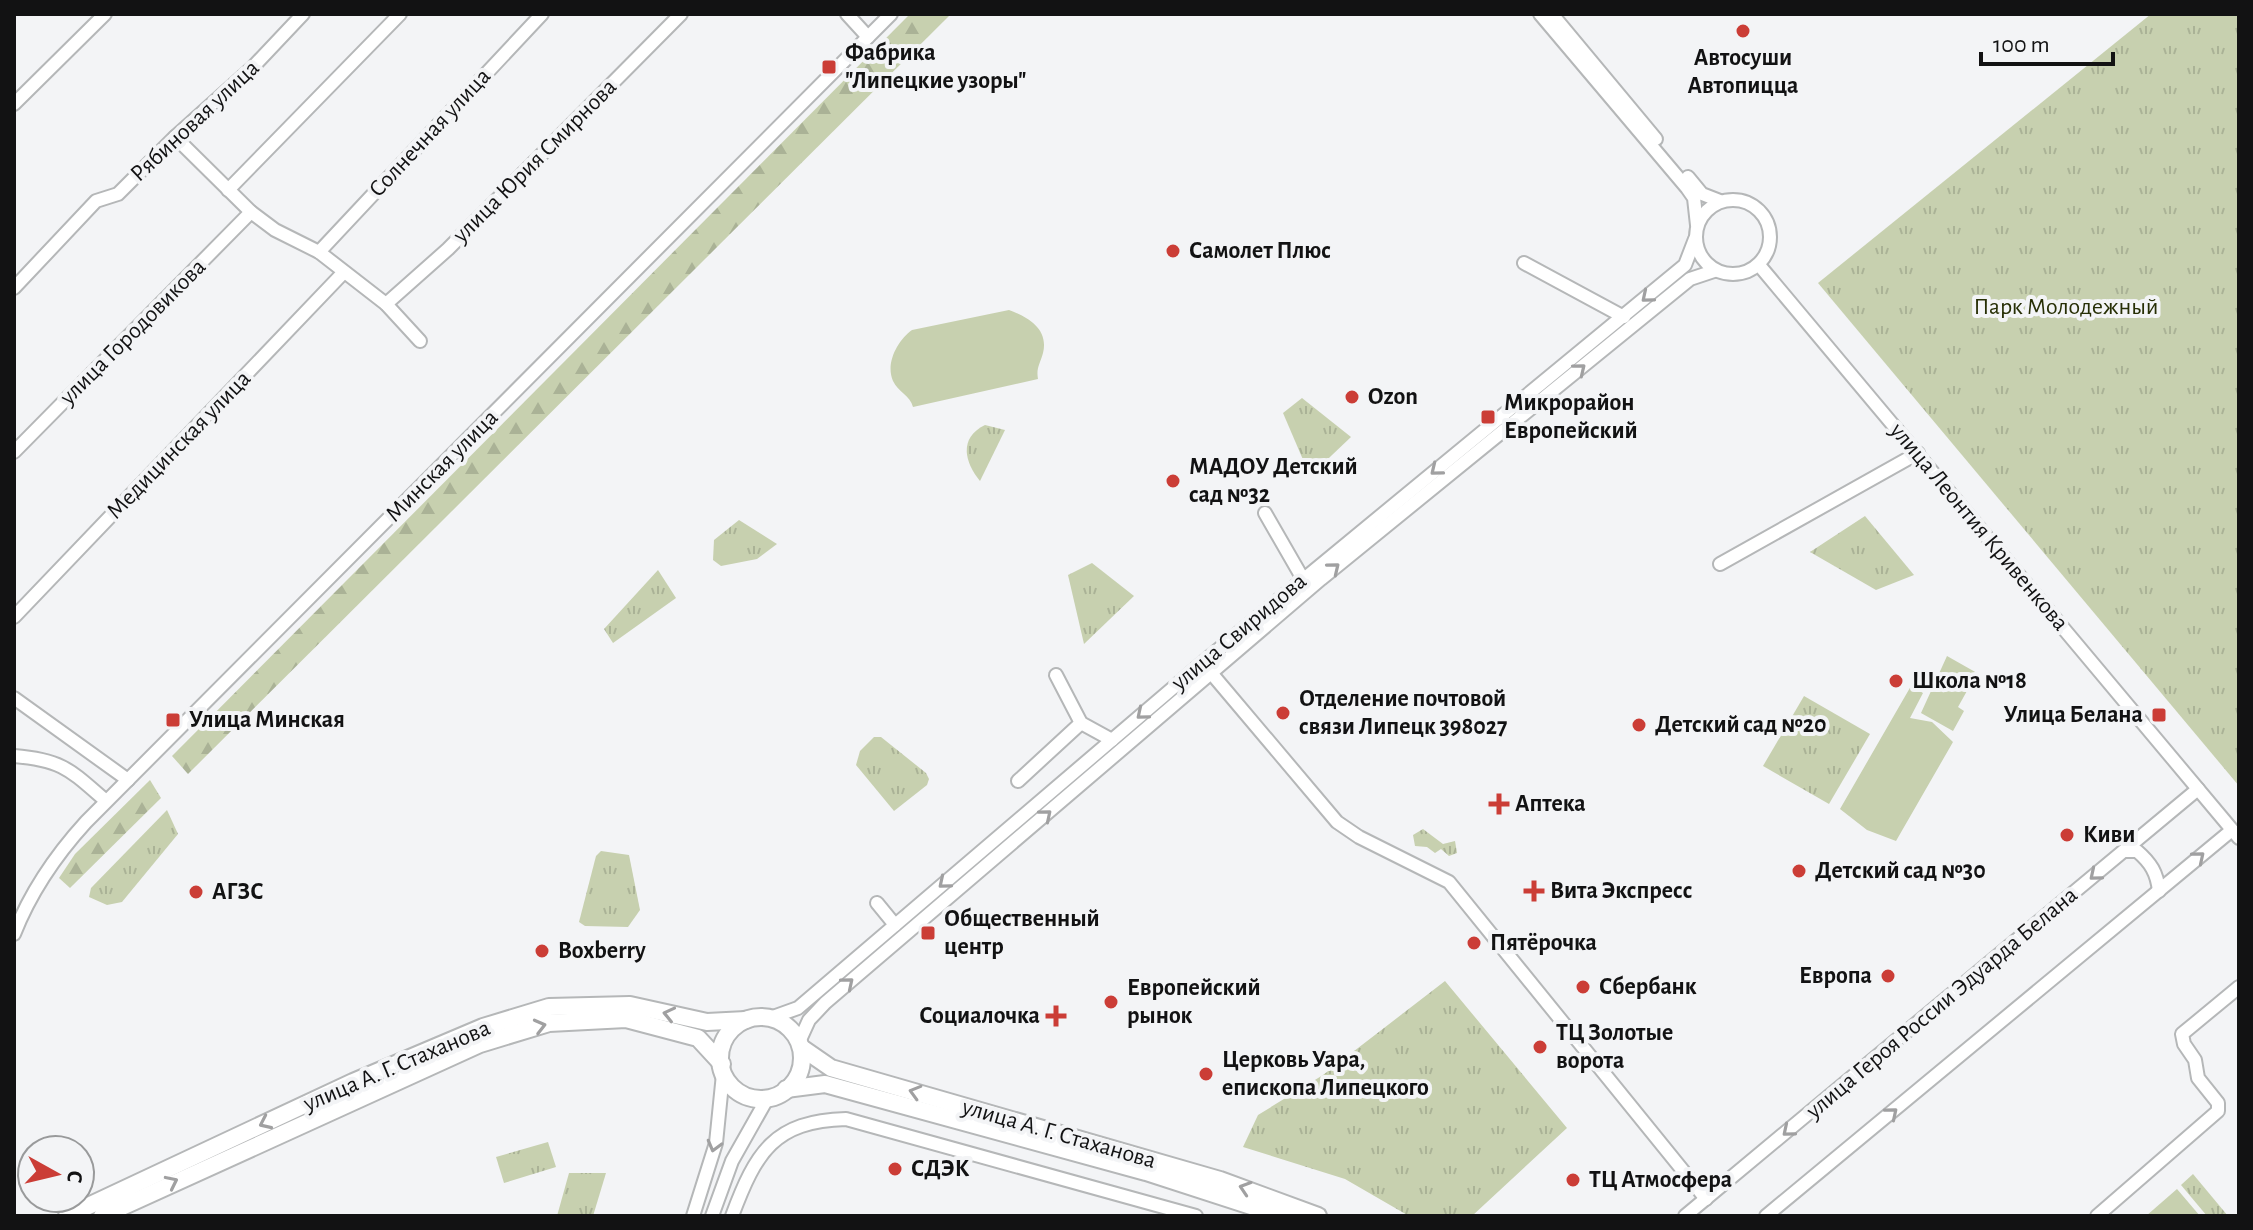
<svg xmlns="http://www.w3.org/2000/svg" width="2253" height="1230" viewBox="0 0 2253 1230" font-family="'Alegreya Sans',sans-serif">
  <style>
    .grass { fill: url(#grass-tufts) }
    .forest { fill: url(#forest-firs) }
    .pitch { fill: #c7d0af }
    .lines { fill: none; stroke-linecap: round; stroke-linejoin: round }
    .minor-casing { stroke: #b5b7b8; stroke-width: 16 }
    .major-casing { stroke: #b5b7b8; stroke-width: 20 }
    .minor { stroke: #fff; stroke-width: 12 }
    .major { stroke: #fff; stroke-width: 16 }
    .oneway { stroke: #a0a0a1 }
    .poi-dot { fill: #cb3d36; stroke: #f3f4f6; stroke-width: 3 }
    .labels { text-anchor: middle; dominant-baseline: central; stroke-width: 8; stroke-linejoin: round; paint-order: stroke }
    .poi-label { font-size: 24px; font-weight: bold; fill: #121213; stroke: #f3f4f6; text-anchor: start }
    .street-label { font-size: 24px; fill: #121213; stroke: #f3f4f6 }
    .park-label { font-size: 24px; fill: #272f05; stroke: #f3f4f6 }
  </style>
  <defs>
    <pattern id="grass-tufts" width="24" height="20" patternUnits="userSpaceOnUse" patternTransform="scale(2)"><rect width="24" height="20" fill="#c7d0af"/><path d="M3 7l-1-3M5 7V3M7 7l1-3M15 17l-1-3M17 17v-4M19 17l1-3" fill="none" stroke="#aab296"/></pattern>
    <pattern id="forest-firs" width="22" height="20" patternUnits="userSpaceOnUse" patternTransform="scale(2)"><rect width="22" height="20" fill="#c7d0af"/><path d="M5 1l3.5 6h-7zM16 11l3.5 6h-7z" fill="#aab296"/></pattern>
  </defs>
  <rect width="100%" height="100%" fill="#f3f4f6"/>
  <g class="grass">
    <polygon points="2151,14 2239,14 2239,786 1818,283"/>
    <polygon points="1302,398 1351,437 1310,476 1283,413"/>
    <path d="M985,425l20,5 -25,51c-15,-18 -22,-43 5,-56z"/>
    <polygon points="1865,516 1914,575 1876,590 1810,552"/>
    <polygon points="739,520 777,544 757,559 721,566 713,560 714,540"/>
    <polygon points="1092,563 1134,596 1084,644 1068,575"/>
    <polygon points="658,570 676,598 613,643 604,629"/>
    <polygon points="1804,696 1870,734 1829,804 1763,766"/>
    <polygon points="874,737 881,737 926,773 929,779 927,785 894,811 856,765 860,751"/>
    <polygon points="167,810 178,834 122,902 107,905 89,897 91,888"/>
    <polygon points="1423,829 1443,844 1455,841 1457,853 1449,856 1441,849 1435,853 1427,847 1415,846 1413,835"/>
    <polygon points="601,851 629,855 640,910 628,927 585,926 579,922 596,856"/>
    <polygon points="1445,981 1567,1128 1472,1216 1409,1216 1345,1179 1243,1147 1258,1115 1323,1075"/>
    <polygon points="548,1142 556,1167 504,1183 496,1157"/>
    <polygon points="569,1173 606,1173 593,1216 557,1216"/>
    <polygon points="2193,1174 2228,1216 2207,1216 2181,1185"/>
  </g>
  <g class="forest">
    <polygon points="910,14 951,14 188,774 172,756"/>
    <polygon points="150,780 161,798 70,888 59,878 75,854"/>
  </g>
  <g class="pitch">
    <path d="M1009,310c19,7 40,19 34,43 -3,11 -7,15 -5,26l-125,28c-3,-12 -15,-15 -20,-26 -8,-18 5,-41 19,-51z"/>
    <polygon points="1947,656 1977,673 1958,707 1964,711 1953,731 1921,713"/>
    <polygon points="1911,686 1923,693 1910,718 1932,722 1953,742 1896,841 1867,830 1840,809"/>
    <polygon points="2177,1189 2200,1216 2146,1216"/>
  </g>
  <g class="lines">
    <defs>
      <g id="minor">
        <polyline points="847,14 868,37"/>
        <polyline points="1540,14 1687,188 1694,198 1697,225"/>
        <polyline points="1552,14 1656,139"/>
        <polyline points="14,104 105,14"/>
        <polyline points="175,137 251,212 275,230 319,252 386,304 420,341"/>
        <polyline points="1688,177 1702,194 1720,201"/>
        <polyline points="228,190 400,14"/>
        <circle cx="1733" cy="237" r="37"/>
        <polyline points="319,252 542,14"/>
        <polyline points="1524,263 1624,317"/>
        <polyline points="1759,265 2239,838"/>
        <polyline points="14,288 96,201 118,194 175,137 252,68 303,14"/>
        <polyline points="386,304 448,249 681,14"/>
        <polyline points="14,452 251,212"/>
        <polyline points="1265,513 1303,579"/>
        <polyline points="1720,564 1918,453"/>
        <polyline points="14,617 344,272"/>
        <polyline points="1212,674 1337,822 1359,837 1449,882 1706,1199"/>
        <polyline points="1056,675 1081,723 1112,740"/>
        <polyline points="14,698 128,780"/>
        <path d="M14,756c49,4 56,14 92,45"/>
        <polyline points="1018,781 1081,723"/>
        <path d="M2124,851h13c14,12 20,22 22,40"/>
        <polyline points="877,903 895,925"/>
        <path d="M14,934c17,-43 41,-78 72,-112l805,-808"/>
        <polyline points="773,1017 798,1008 1208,658 1685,265 1695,239"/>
        <polyline points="799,1042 809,1020 825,1003 1321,579 1690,279 1714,271"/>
        <polyline points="693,1216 716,1143 723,1074"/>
        <polyline points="712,1216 732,1161 767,1099"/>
        <path d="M732,1216c24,-64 42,-95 114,-97l350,97"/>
        <polyline points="1685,1216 2198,789"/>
        <polyline points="1766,1216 2232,830"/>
        <polyline points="2097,1216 2218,1111 2218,1103 2198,1078 2195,1060 2184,1044 2182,1034 2239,987"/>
      </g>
      <g id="major">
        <circle cx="761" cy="1058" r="41"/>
        <polyline points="802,1048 831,1068 1220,1180 1318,1216"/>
        <polyline points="786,1089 825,1084 1146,1172 1282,1216"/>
        <polyline points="67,1216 353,1082 483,1027 549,1007 630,1005 707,1022 746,1020"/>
        <polyline points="102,1216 480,1044 549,1023 626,1019 698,1038 722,1064"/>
      </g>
    </defs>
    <use href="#minor" class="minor-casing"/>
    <use href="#major" class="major-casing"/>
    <use href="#minor" class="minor"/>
    <use href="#major" class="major"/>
  </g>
  <defs><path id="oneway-chevron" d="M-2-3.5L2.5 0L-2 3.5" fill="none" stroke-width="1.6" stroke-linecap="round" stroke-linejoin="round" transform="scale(2)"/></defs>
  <g class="oneway">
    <use href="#oneway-chevron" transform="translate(1647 297) rotate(140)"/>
    <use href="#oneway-chevron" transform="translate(1580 369) rotate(-39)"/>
    <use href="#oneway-chevron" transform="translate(1436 470) rotate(141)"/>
    <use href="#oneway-chevron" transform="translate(1334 568) rotate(-39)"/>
    <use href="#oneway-chevron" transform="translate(1142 714) rotate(140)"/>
    <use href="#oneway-chevron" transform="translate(1046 815) rotate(-40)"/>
    <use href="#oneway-chevron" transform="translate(2199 857) rotate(-40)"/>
    <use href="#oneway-chevron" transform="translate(2095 875) rotate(140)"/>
    <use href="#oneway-chevron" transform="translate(944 883) rotate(140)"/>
    <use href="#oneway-chevron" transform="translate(848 983) rotate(-40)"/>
    <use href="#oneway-chevron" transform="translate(669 1014) rotate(-167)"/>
    <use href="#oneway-chevron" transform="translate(540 1026) rotate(-14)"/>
    <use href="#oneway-chevron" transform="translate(915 1092) rotate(-164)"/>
    <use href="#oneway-chevron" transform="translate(1892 1113) rotate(-40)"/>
    <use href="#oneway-chevron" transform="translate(265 1123) rotate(155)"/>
    <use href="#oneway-chevron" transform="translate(1788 1131) rotate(140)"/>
    <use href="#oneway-chevron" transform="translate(714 1146) rotate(105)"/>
    <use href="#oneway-chevron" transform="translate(172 1182) rotate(-26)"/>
    <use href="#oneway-chevron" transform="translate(1245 1188) rotate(-162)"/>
  </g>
  <g class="poi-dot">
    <circle cx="1743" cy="31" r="8"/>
    <rect x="821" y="59" width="16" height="16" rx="4"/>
    <circle cx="1173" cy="251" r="8"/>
    <circle cx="1352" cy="397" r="8"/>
    <rect x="1480" y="409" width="16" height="16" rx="4"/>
    <circle cx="1173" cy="481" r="8"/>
    <circle cx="1896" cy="681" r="8"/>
    <circle cx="1283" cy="713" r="8"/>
    <rect x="2151" y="707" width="16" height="16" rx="4"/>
    <rect x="165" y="712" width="16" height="16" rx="4"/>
    <circle cx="1639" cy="725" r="8"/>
    <path d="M1495 792h8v8h8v8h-8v8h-8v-8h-8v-8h8z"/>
    <circle cx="2067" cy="835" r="8"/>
    <circle cx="1799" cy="871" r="8"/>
    <path d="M1530 879h8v8h8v8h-8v8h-8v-8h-8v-8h8z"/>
    <circle cx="196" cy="892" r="8"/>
    <rect x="920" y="925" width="16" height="16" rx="4"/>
    <circle cx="1474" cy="943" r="8"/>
    <circle cx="542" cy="951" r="8"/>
    <circle cx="1888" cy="976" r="8"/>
    <circle cx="1583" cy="987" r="8"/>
    <circle cx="1111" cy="1002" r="8"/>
    <path d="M1052 1004h8v8h8v8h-8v8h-8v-8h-8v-8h8z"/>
    <circle cx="1540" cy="1047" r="8"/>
    <circle cx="1206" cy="1074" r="8"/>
    <circle cx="895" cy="1169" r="8"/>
    <circle cx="1573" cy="1180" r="8"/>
  </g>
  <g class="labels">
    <g class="poi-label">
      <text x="845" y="53">Фабрика<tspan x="845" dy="28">"Липецкие узоры"</tspan></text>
      <text x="1743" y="58" text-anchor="middle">Автосуши<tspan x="1743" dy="28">Автопицца</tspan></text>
      <text x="1189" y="251">Самолет Плюс</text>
      <text x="1368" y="397">Ozon</text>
      <text x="1504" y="403">Микрорайон<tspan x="1504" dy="28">Европейский</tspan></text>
      <text x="1189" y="467">МАДОУ Детский<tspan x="1189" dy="28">сад №32</tspan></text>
      <text x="1912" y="681">Школа №18</text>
      <text x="1299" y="699">Отделение почтовой<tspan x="1299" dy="28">связи Липецк 398027</tspan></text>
      <text x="2143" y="715" text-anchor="end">Улица Белана</text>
      <text x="189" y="720">Улица Минская</text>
      <text x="1655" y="725">Детский сад №20</text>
      <text x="1515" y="804">Аптека</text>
      <text x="2083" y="835">Киви</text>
      <text x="1815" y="871">Детский сад №30</text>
      <text x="1550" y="891">Вита Экспресс</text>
      <text x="212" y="892">АГЗС</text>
      <text x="944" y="919">Общественный<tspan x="944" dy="28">центр</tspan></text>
      <text x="1490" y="943">Пятёрочка</text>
      <text x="558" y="951">Boxberry</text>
      <text x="1872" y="976" text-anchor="end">Европа</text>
      <text x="1599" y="987">Сбербанк</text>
      <text x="1127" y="988">Европейский<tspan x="1127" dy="28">рынок</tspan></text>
      <text x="1040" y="1016" text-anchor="end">Социалочка</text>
      <text x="1556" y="1033">ТЦ Золотые<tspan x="1556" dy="28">ворота</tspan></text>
      <text x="1222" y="1060">Церковь Уара,<tspan x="1222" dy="28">епископа Липецкого</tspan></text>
      <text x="911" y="1169">СДЭК</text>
      <text x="1589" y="1180">ТЦ Атмосфера</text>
    </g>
    <g class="street-label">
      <text transform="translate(195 121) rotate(-43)">Рябиновая улица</text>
      <text transform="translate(430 133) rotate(-47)">Солнечная улица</text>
      <text transform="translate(535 161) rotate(-45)">улица Юрия Смирнова</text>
      <text transform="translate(133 332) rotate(-45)">улица Городовикова</text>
      <text transform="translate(179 445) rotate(-46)">Медицинская улица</text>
      <text transform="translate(442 466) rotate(-45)">Минская улица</text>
      <text transform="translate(1979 527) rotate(50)">улица Леонтия Кривенкова</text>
      <text transform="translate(1239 632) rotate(-40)">улица Свиридова</text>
      <text transform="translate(1942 1003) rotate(-40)">улица Героя России Эдуарда Белана</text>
      <text transform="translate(397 1066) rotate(-23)">улица А. Г. Стаханова</text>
      <text transform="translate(1059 1134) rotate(16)">улица А. Г. Стаханова</text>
    </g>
    <g class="park-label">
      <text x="2066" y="307">Парк Молодежный</text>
    </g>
  </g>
  <rect width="2253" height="1230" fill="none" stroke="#121213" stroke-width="32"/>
  <g transform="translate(56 1174) rotate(98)"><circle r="38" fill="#f3f4f6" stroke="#999a9b" stroke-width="2"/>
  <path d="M0-6L14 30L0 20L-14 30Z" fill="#cb3d36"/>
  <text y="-12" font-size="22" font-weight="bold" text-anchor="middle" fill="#121213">С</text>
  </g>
  <path d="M1981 52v12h132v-12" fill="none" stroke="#121213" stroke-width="4"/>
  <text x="1993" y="52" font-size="24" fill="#121213" stroke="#f3f4f6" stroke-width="6" paint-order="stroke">100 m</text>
</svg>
